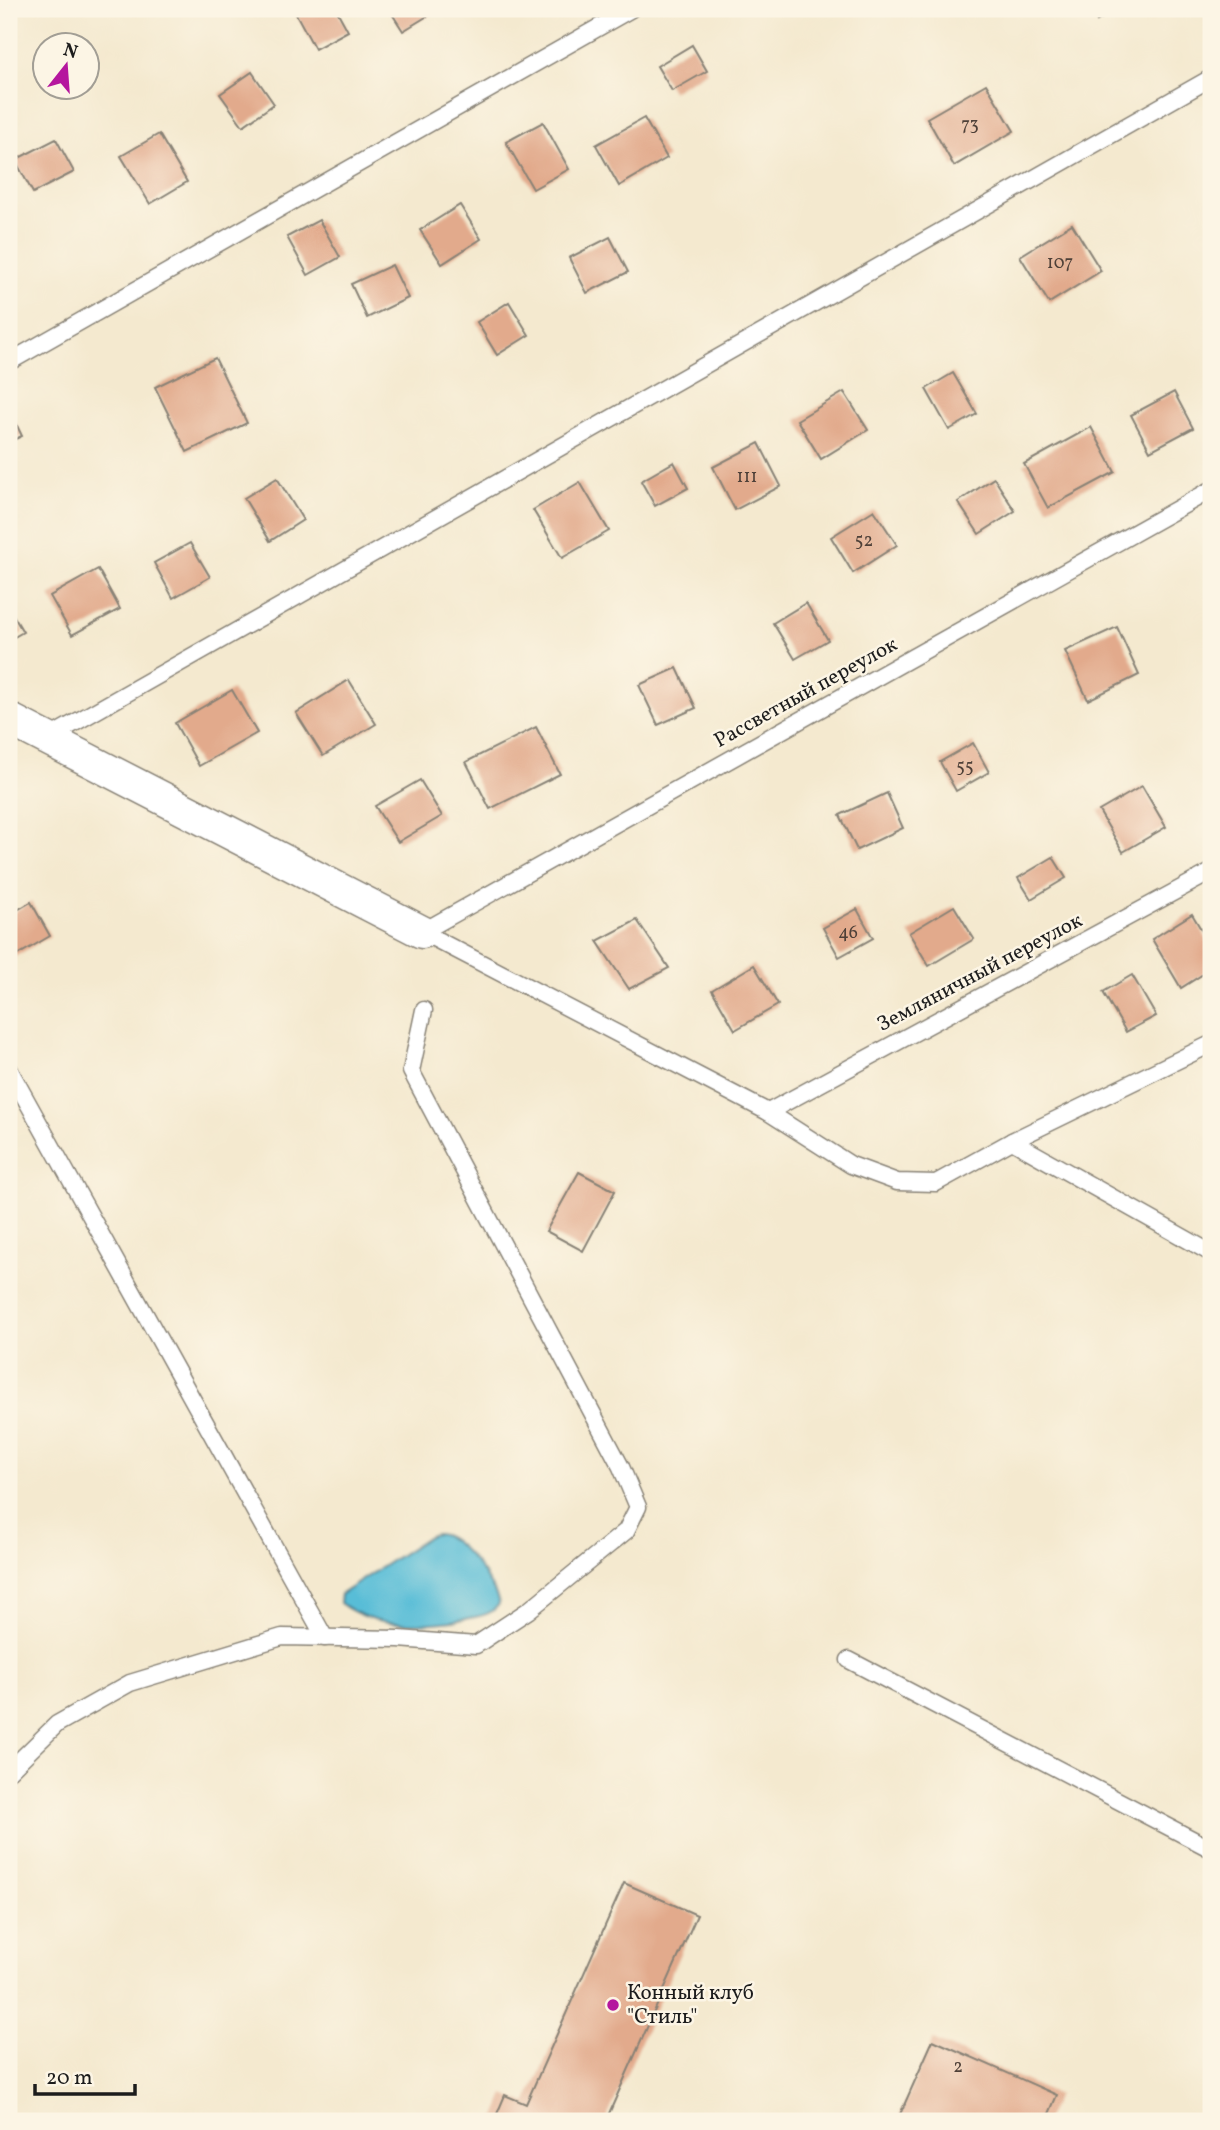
<svg xmlns="http://www.w3.org/2000/svg" width="1220" height="2130" viewBox="0 0 1220 2130" font-family="Vollkorn,serif">
  <style>
    .water { fill: #59bdd7; stroke: #3a6c7a; stroke-width: 2 }
    .building { fill: #e2aa8c }
    .lines { fill: none; stroke-linecap: round; stroke-linejoin: round }
    .lane-casing { stroke: #888276; stroke-width: 19 }
    .street-casing { stroke: #888276; stroke-width: 35 }
    .lane { stroke: #fff; stroke-width: 16 }
    .street { stroke: #fff; stroke-width: 32 }
    .poi-dot { fill: #b5179e; stroke: #fcf5e5; stroke-width: 2.5 }
    .labels { text-anchor: middle; dominant-baseline: central; stroke-width: 5; stroke-linejoin: round; paint-order: stroke }
    .number-label { font-size: 18px; fill: #4e4038 }
    .street-label { font-size: 21px; fill: #1c1c1c; stroke: #fcf5e5 }
    .poi-label { font-size: 21px; fill: #1c1c1c; stroke: #fcf5e5; text-anchor: start }
  </style>
  <rect width="100%" height="100%" fill="#fcf5e5"/>
  <filter id="ink" filterUnits="userSpaceOnUse"><feTurbulence type="fractalNoise" baseFrequency=".0143" numOctaves="2"/><feDisplacementMap in="SourceGraphic" scale="14" xChannelSelector="R" yChannelSelector="G"/><feConvolveMatrix kernelMatrix="1 2 1 2 8 2 1 2 1" color-interpolation-filters="sRGB"/></filter>
  <filter id="wash" filterUnits="userSpaceOnUse"><feTurbulence type="fractalNoise" baseFrequency=".00686" numOctaves="4" result="noise"/><feDisplacementMap in="SourceGraphic" scale="28" xChannelSelector="R" yChannelSelector="G"/><feGaussianBlur stdDeviation="1.57" result="paint"/><feColorMatrix in="noise" values="0 0 0 0 0 0 0 0 0 0 0 0 0 0 0 0 0 1.4 0 .05"/><feComposite in="paint" operator="in"/></filter>
  <g filter="url(#wash)">
    <rect width="100%" height="100%" fill="#f4e9cf"/>
    <path class="water" d="M436,1534c21,-1 59,50 63,70 -8,12 -21,12 -34,15 -40,7 -91,10 -125,-16l1,-9 88,-58z"/>
    <g id="blocks">
      <g class="building">
        <polygon points="305,9 336,9 348,31 315,49 296,14"/>
        <polygon points="389,9 439,9 403,31"/>
        <polygon points="1090,9 1117,9 1097,21"/>
        <polygon points="692,45 707,71 672,91 657,66"/>
        <polygon points="252,72 274,104 243,126 220,94"/>
        <polygon points="986,84 1014,131 954,166 927,118"/>
        <polygon points="644,118 667,158 619,186 596,145"/>
        <polygon points="543,122 569,169 533,189 506,142"/>
        <polygon points="159,134 187,182 150,204 121,156"/>
        <polygon points="56,139 74,172 33,193 15,160"/>
        <polygon points="460,205 481,239 442,264 420,230"/>
        <polygon points="319,220 340,257 308,275 287,237"/>
        <polygon points="1072,224 1101,271 1049,303 1020,256"/>
        <polygon points="610,237 628,272 587,293 569,258"/>
        <polygon points="392,265 408,298 367,318 351,284"/>
        <polygon points="509,302 529,335 497,355 477,322"/>
        <polygon points="215,358 247,423 187,452 155,387"/>
        <polygon points="953,373 977,414 949,430 926,389"/>
        <polygon points="844,392 868,430 821,459 797,420"/>
        <polygon points="1174,392 1193,428 1150,451 1131,415"/>
        <polygon points="9,409 22,436 9,442"/>
        <polygon points="1091,427 1115,472 1048,508 1024,464"/>
        <polygon points="759,443 781,486 735,510 713,467"/>
        <polygon points="674,462 688,488 655,506 641,481"/>
        <polygon points="277,478 303,520 270,541 244,498"/>
        <polygon points="994,478 1015,511 979,534 958,502"/>
        <polygon points="580,482 609,531 562,558 533,510"/>
        <polygon points="874,510 897,545 853,573 831,537"/>
        <polygon points="190,543 210,577 173,598 154,563"/>
        <polygon points="98,569 120,609 72,635 50,596"/>
        <polygon points="806,603 828,640 795,659 773,623"/>
        <polygon points="9,608 23,632 9,640"/>
        <polygon points="1117,627 1139,675 1088,700 1065,651"/>
        <polygon points="677,668 696,708 658,725 639,685"/>
        <polygon points="349,680 376,724 323,756 296,713"/>
        <polygon points="232,690 257,733 199,766 175,723"/>
        <polygon points="536,727 560,774 490,809 466,762"/>
        <polygon points="973,743 989,772 956,791 940,762"/>
        <polygon points="420,780 442,816 398,842 375,806"/>
        <polygon points="1142,786 1166,827 1123,852 1099,811"/>
        <polygon points="887,793 903,828 857,850 840,815"/>
        <polygon points="1053,857 1066,878 1031,899 1018,878"/>
        <polygon points="31,902 50,936 9,960 9,915"/>
        <polygon points="954,906 974,939 929,966 909,933"/>
        <polygon points="857,909 873,938 839,957 823,928"/>
        <polygon points="1192,914 1211,946 1211,969 1181,988 1152,939"/>
        <polygon points="637,920 669,968 629,989 597,941"/>
        <polygon points="754,965 778,1005 735,1030 712,990"/>
        <polygon points="1132,975 1156,1016 1126,1032 1103,992"/>
        <polygon points="579,1172 615,1191 583,1251 546,1231"/>
        <polygon points="624,1883 697,1915 607,2118 615,2121 494,2121 505,2095 526,2104"/>
        <polygon points="933,2040 1057,2095 1046,2121 897,2121"/>
      </g>
    </g>
  </g>
  <g filter="url(#ink)">
    <use href="#blocks" fill-opacity="0" stroke="#888276" stroke-width="2"/>
    <g class="lines">
      <defs>
        <g id="lane">
          <polyline points="9,362 631,9"/>
          <polyline points="48,738 1211,78"/>
          <polyline points="422,932 1211,490"/>
          <polyline points="422,932 768,1112 851,1165 897,1182 936,1183 1012,1141 1211,1253"/>
          <polyline points="9,1069 325,1638"/>
          <polyline points="768,1112 1211,872"/>
          <polyline points="1012,1141 1211,1044"/>
          <polyline points="849,1660 1211,1849"/>
          <polyline points="9,1771 57,1724 130,1683 282,1637 399,1639 476,1645 529,1610 626,1531 638,1507 621,1467 411,1071 424,1010"/>
        </g>
        <polyline id="street" points="9,719 422,932"/>
      </defs>
      <use href="#lane" class="lane-casing"/>
      <use href="#street" class="street-casing"/>
      <use href="#lane" class="lane"/>
      <use href="#street" class="street"/>
    </g>
  </g>
  <circle class="poi-dot" cx="613" cy="2005" r="7"/>
  <g class="labels">
    <g class="number-label">
      <text x="970" y="125">73</text>
      <text x="1060" y="263">107</text>
      <text x="747" y="477">111</text>
      <text x="864" y="541">52</text>
      <text x="965" y="767">55</text>
      <text x="848" y="933">46</text>
      <text x="958" y="2067">2</text>
    </g>
    <g class="street-label">
      <text transform="translate(806 693) rotate(-29)">Рассветный переулок</text>
      <text transform="translate(980 973) rotate(-28)">Земляничный переулок</text>
    </g>
    <g class="poi-label">
      <text x="627" y="1993">Конный клуб<tspan x="627" dy="24">"Стиль"</tspan></text>
    </g>
  </g>
  <rect width="1220" height="2130" fill="none" stroke="#fcf5e5" stroke-width="35"/>
  <g transform="translate(66 66) rotate(17)"><circle r="33" fill="#fcf5e5" stroke="#a29e95" stroke-width="2"/>
  <path d="M0-5L12 26L0 18L-12 26Z" fill="#b5179e"/>
  <text y="-10" font-size="19" font-weight="bold" text-anchor="middle" fill="#1c1c1c">N</text>
  </g>
  <path d="M35 2084v10h100v-10" fill="none" stroke="#1c1c1c" stroke-width="3.5"/>
  <text x="46" y="2084" font-size="21" fill="#1c1c1c" stroke="#fcf5e5" stroke-width="5" paint-order="stroke">20 m</text>
</svg>
